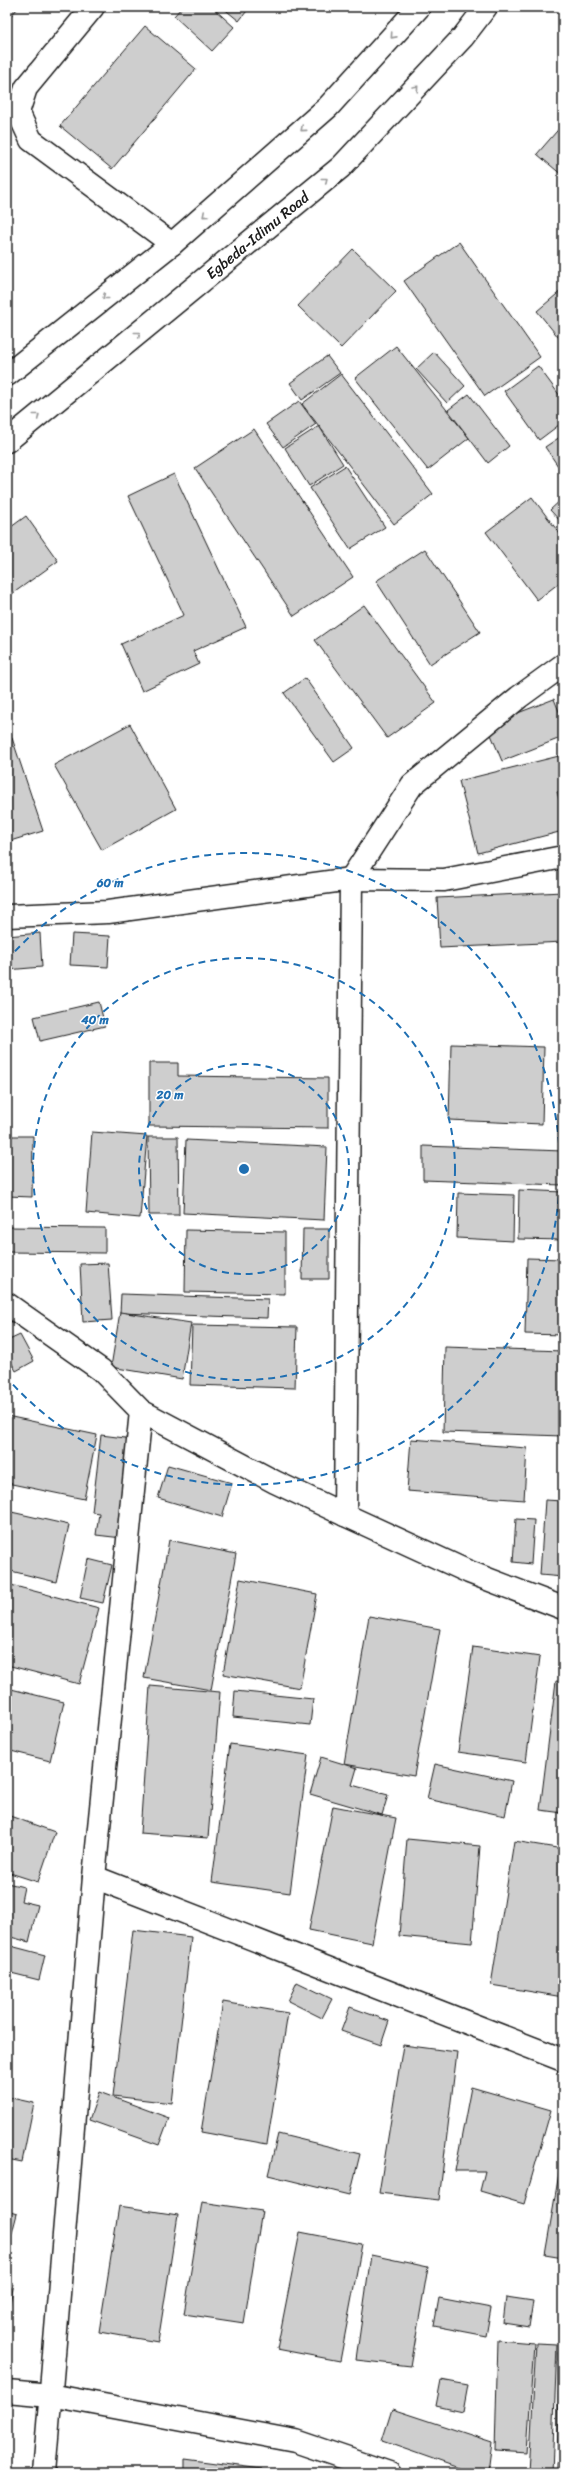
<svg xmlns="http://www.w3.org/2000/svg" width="570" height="2480" viewBox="0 0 570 2480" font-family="Sriracha,sans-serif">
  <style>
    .building { fill: #cecece; stroke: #1c1c1c }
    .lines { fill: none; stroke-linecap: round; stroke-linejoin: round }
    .minor-casing { stroke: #1c1c1c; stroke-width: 25 }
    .major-casing { stroke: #1c1c1c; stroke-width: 25 }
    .minor { stroke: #fff; stroke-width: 22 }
    .major { stroke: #fff; stroke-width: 22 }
    .oneway { stroke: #999 }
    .ring { fill: none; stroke: #1f6fb2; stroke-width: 2; stroke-dasharray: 7 5 }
    .labels { text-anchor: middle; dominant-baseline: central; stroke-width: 3; stroke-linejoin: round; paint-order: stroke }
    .street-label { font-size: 15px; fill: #1c1c1c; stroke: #fff }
    .centre { fill: #1f6fb2; stroke: #fff; stroke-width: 2 }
    .ring-label { font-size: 12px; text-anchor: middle; font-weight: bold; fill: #1f6fb2; stroke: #fff; stroke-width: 3; stroke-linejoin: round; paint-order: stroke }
  </style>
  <rect width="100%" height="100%" fill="#fff"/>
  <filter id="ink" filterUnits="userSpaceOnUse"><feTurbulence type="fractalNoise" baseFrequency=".025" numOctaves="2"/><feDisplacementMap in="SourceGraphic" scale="8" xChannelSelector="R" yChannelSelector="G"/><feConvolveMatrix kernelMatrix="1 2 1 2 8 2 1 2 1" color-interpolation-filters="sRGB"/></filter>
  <g filter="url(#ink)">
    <g class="building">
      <polygon points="7,7 19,7 7,20"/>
      <polygon points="182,7 212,7 234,27 212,51 174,16"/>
      <polygon points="222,7 250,7 239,21"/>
      <polygon points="145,26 196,69 112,169 60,126"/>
      <polygon points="563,124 563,176 537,154"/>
      <polygon points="459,242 540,357 485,396 404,281"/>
      <polygon points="353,249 396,291 341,348 298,306"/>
      <polygon points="563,289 563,343 537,311"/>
      <polygon points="396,346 469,438 428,470 355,378"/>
      <polygon points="434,352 465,386 447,403 416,369"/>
      <polygon points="327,356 340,373 302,400 290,383"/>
      <polygon points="538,366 563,400 563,422 539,440 504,391"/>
      <polygon points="341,374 433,494 394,524 302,404"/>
      <polygon points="469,394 509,446 488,463 448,410"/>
      <polygon points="299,401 316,424 283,447 266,424"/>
      <polygon points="319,426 343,464 309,486 285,448"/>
      <polygon points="254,429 353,577 294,616 195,468"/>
      <polygon points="563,435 563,463 558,466 545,447"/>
      <polygon points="345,466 385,527 350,549 310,488"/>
      <polygon points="174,474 246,627 193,651 199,664 142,691 121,644 184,615 128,496"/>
      <polygon points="532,497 563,538 563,580 537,600 486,532"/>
      <polygon points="563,498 563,524 550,510"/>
      <polygon points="26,516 58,561 12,594 7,587 7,530"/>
      <polygon points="425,549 480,632 430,664 376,581"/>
      <polygon points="364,605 436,703 387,738 315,640"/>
      <polygon points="305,678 354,748 334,762 284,693"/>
      <polygon points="554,699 563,721 563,737 502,761 487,725"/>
      <polygon points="7,723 43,831 7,842"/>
      <polygon points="130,724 176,809 102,850 54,765"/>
      <polygon points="563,755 563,791 557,792 563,813 563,831 478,853 459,781"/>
      <polygon points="563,892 563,942 440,948 437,898"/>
      <polygon points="40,933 42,967 7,970 7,936"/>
      <polygon points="72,934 110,936 108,967 70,965"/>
      <polygon points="563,993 563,1135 559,1135"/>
      <polygon points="99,1002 105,1026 40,1041 34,1017"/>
      <polygon points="451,1044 544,1047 542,1124 449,1120"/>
      <polygon points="149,1063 178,1063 178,1076 328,1078 328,1128 149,1126"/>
      <polygon points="92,1132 147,1136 140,1218 86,1213"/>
      <polygon points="7,1136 33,1136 32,1197 7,1196"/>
      <polygon points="148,1137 178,1137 179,1215 149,1215"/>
      <polygon points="186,1140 327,1147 324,1220 183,1213"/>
      <polygon points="423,1146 563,1151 562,1185 423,1180"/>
      <polygon points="519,1190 563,1192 563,1240 518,1239"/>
      <polygon points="458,1193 514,1195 513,1241 457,1238"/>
      <polygon points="7,1227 105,1228 105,1253 7,1252"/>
      <polygon points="303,1229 329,1229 329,1279 302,1279"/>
      <polygon points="186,1230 285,1232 285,1294 185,1292"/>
      <polygon points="527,1258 563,1259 563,1335 525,1334"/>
      <polygon points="108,1263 112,1320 83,1322 80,1264"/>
      <polygon points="121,1294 268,1299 267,1318 120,1313"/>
      <polygon points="120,1312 191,1323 182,1379 111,1367"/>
      <polygon points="192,1325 297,1327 295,1388 190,1385"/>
      <polygon points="20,1335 34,1361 16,1371 7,1354 7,1341"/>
      <polygon points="445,1347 563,1351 563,1436 443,1432"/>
      <polygon points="7,1416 97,1435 84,1499 7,1483"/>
      <polygon points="101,1435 133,1439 122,1538 96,1535 99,1513 92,1512"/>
      <polygon points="411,1439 527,1448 524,1500 407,1491"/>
      <polygon points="168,1465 232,1483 222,1517 158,1498"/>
      <polygon points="545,1500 563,1501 563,1577 540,1575"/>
      <polygon points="7,1511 69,1525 56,1582 7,1570"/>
      <polygon points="516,1519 534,1520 531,1564 513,1562"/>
      <polygon points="169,1540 236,1554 211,1690 144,1678"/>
      <polygon points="88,1559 112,1565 103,1603 80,1598"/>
      <polygon points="240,1579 317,1594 300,1688 223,1674"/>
      <polygon points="7,1584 99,1608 79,1684 7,1665"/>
      <polygon points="369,1616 440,1629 414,1776 344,1764"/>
      <polygon points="473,1647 540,1657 526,1762 458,1752"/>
      <polygon points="556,1681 563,1682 563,1813 540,1810"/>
      <polygon points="150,1686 220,1692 208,1838 140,1833"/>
      <polygon points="7,1688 64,1702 50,1761 7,1750"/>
      <polygon points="235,1691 313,1699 310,1725 233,1717"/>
      <polygon points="230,1744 308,1755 290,1893 212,1882"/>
      <polygon points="321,1757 357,1768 352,1785 388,1795 382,1815 310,1794"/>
      <polygon points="435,1764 512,1781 505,1816 427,1799"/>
      <polygon points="333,1806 396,1818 372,1943 309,1930"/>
      <polygon points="7,1815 55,1832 38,1882 7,1872"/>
      <polygon points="407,1839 480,1846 472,1943 399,1936"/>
      <polygon points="514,1841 563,1849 563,1997 491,1985"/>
      <polygon points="7,1883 24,1887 21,1901 38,1905 29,1942 7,1936"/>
      <polygon points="133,1930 191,1937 172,2103 113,2096"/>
      <polygon points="7,1945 45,1955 39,1980 7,1972"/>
      <polygon points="297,1982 332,1999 322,2018 288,2001"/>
      <polygon points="223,2002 288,2013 267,2144 201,2132"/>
      <polygon points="350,2007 389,2021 381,2045 341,2031"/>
      <polygon points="403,2045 457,2052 439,2200 379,2193"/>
      <polygon points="471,2087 551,2110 524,2204 480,2191 485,2171 455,2171"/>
      <polygon points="99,2092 169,2118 159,2145 89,2120"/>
      <polygon points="7,2097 34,2103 22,2162 7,2159"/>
      <polygon points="278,2134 360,2154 350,2195 268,2175"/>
      <polygon points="563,2150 563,2258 545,2255"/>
      <polygon points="202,2202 262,2211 244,2323 184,2314"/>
      <polygon points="119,2206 178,2215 158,2342 99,2332"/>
      <polygon points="7,2211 17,2214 7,2252"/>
      <polygon points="300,2232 362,2244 340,2361 277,2349"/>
      <polygon points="371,2255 428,2267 411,2366 356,2360"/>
      <polygon points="7,2283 14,2284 7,2317"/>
      <polygon points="506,2297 533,2301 529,2327 503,2323"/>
      <polygon points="439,2298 491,2308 486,2336 434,2326"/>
      <polygon points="498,2340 534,2343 527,2452 495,2450"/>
      <polygon points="536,2343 557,2344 552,2473 529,2473"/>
      <polygon points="561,2366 563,2366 563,2386 560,2385"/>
      <polygon points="441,2380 468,2385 463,2412 436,2406"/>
      <polygon points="559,2391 563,2391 563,2473 557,2473"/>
      <polygon points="392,2409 492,2442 488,2473 473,2473 382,2441"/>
      <polygon points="7,2457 10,2457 7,2471"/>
      <polygon points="185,2459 262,2469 261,2473 185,2473"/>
    </g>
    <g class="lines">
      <defs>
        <g id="minor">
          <polyline points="93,7 26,88 18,112 31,140 172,244"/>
          <polyline points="7,916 108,912 351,879 444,880 563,857"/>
          <polyline points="7,1304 101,1370 141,1411 275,1482 345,1515 469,1572 563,1608"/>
          <polyline points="345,1515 351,879 412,785 519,697 563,665"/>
          <polyline points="94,1877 563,2060"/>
          <polyline points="7,2391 50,2395 295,2441 389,2473"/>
          <polyline points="44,2473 94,1877 141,1411"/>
        </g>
        <g id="major">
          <polyline points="7,375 172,244 328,107 419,7"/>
          <path id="s1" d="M7,441l334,-274 122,-130 23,-30"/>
        </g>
      </defs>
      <use href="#minor" class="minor-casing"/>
      <use href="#major" class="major-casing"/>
      <use href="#minor" class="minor"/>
      <use href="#major" class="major"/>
    </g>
    <defs><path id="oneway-chevron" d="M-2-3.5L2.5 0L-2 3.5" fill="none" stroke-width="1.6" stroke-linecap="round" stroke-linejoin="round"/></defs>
    <g class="oneway">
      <use href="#oneway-chevron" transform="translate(393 36) rotate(132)"/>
      <use href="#oneway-chevron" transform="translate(416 88) rotate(-47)"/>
      <use href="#oneway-chevron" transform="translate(303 129) rotate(139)"/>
      <use href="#oneway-chevron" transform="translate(325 180) rotate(-39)"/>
      <use href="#oneway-chevron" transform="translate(205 215) rotate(139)"/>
      <use href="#oneway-chevron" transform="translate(105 297) rotate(142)"/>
      <use href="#oneway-chevron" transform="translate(138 334) rotate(-39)"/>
      <use href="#oneway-chevron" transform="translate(37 416) rotate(-39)"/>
    </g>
  </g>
  <g class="ring">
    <circle cx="244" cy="1169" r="105"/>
    <circle cx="244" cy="1169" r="211"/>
    <path d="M7 960A316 316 0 1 1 7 1378"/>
  </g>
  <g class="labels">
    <g class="street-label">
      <text stroke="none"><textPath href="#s1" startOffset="324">Egbeda-Idimu Road</textPath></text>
    </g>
  </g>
  <circle cx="244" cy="1169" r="6" class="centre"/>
  <g class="ring-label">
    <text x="110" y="887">60 m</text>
    <text x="95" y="1024">40 m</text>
    <text x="170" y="1099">20 m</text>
  </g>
  <rect width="570" height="2480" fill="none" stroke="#fff" stroke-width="24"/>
  <rect x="12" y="12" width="546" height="2456" fill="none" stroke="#1c1c1c" stroke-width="1.5" filter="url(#ink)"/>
</svg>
